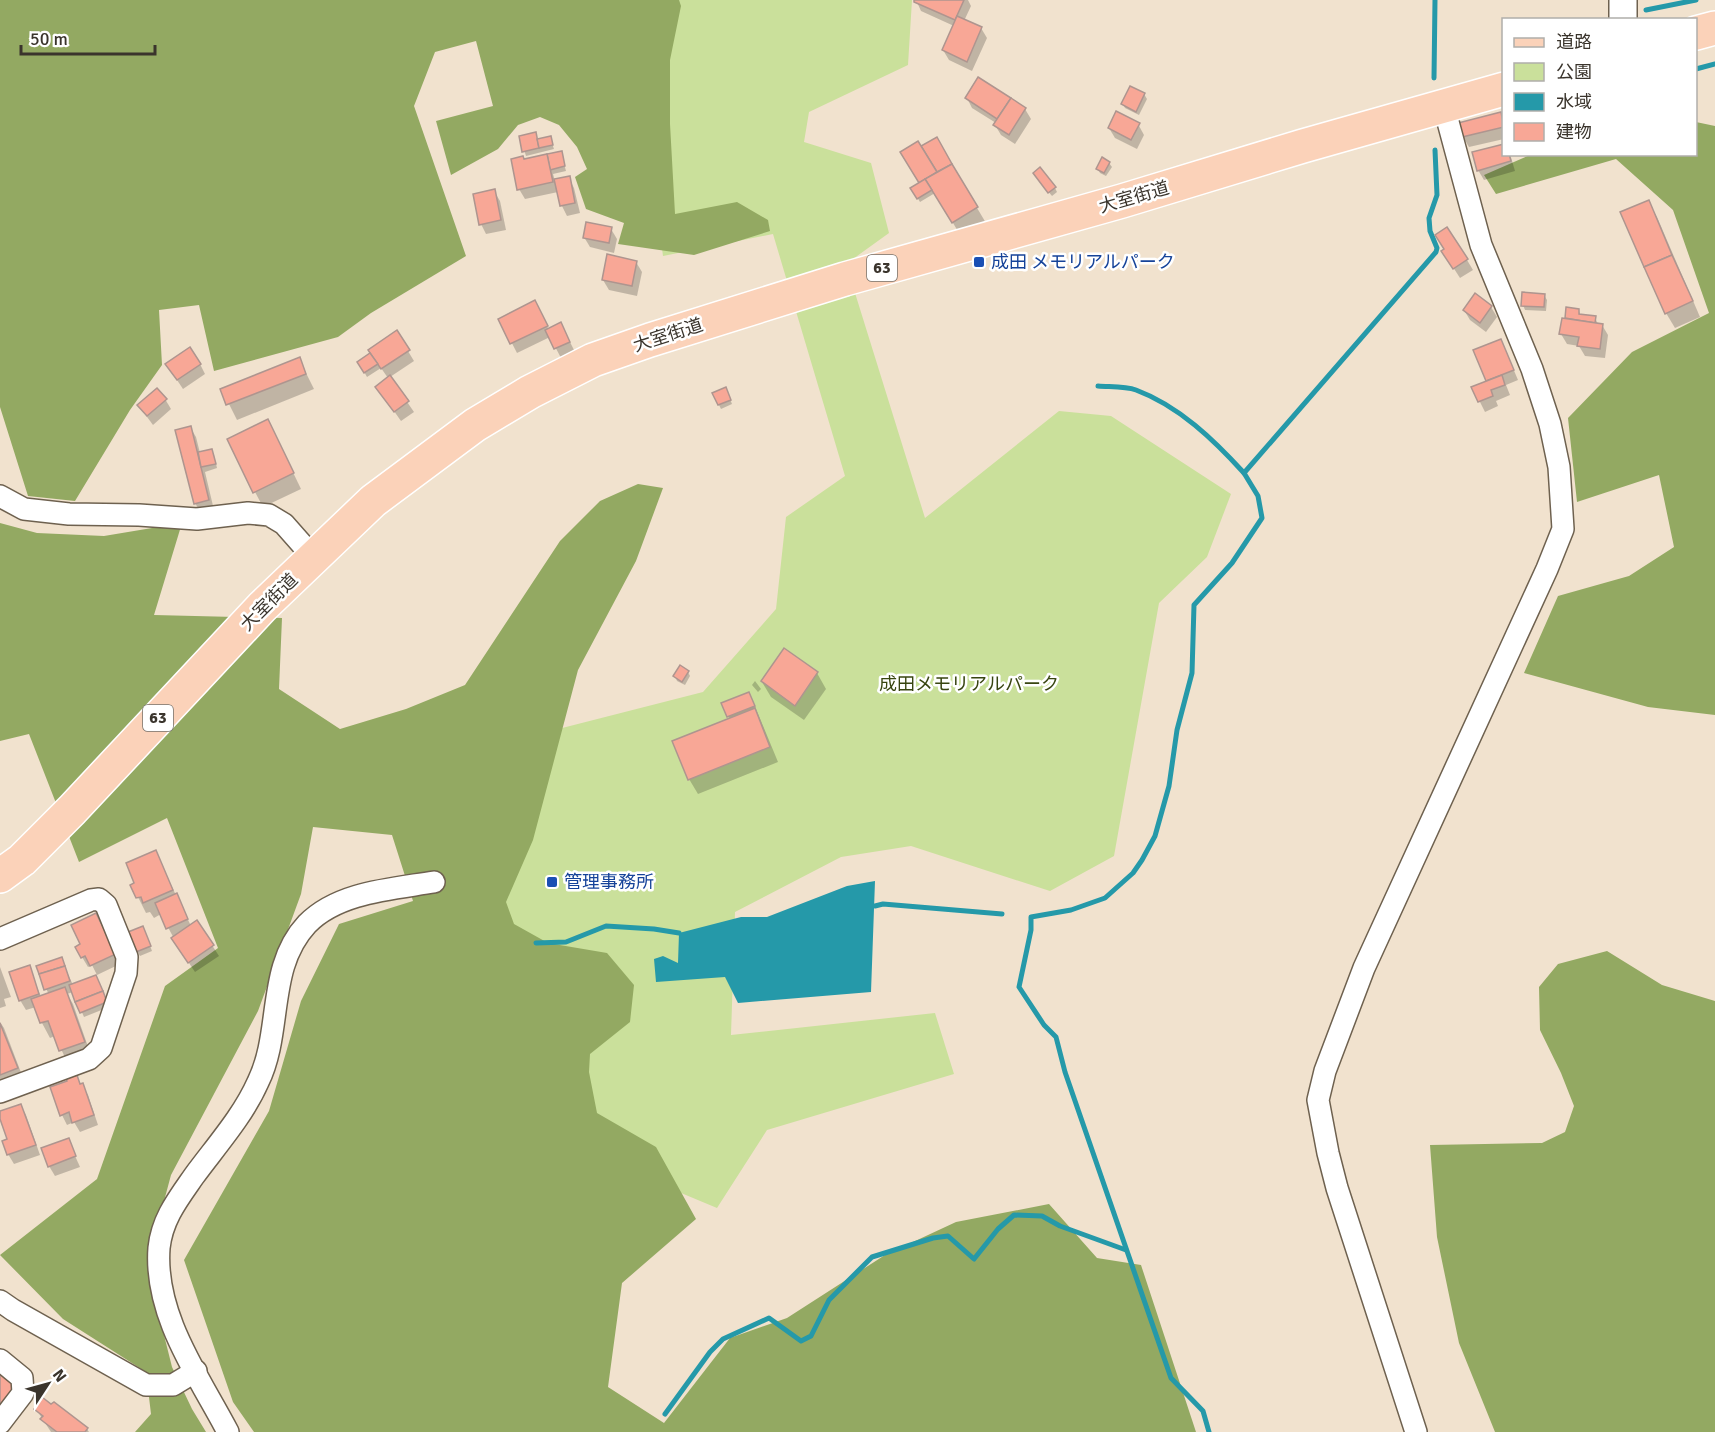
<svg xmlns="http://www.w3.org/2000/svg" width="1715" height="1432" viewBox="0 0 1715 1432" font-family="Signika,'Noto Sans JP',sans-serif">
  <style>
    .green { fill: #cae09b }
    .forest { fill: #93a962 }
    .water { fill: #2599a9 }
    .shadow { fill: #0003 }
    .lines { fill: none; stroke-linecap: round; stroke-linejoin: round }
    .stream { stroke: #2599a9; stroke-width: 5 }
    .building { fill: #f8a796; stroke: #ae958f; stroke-width: 1.5 }
    .minor-casing { stroke: #6e614f; stroke-width: 24 }
    .tertiary-casing { stroke: #6e614f; stroke-width: 30 }
    .primary-casing { stroke: #fff; stroke-width: 36 }
    .minor { stroke: #fff; stroke-width: 21 }
    .tertiary { stroke: #fff; stroke-width: 27 }
    .primary { stroke: #fbd2b9; stroke-width: 33 }
    .transit-dot { fill: #1a4fb4; stroke: #fff; stroke-width: 2 }
    .labels { text-anchor: middle; dominant-baseline: central; stroke-width: 5; stroke-linejoin: round; paint-order: stroke }
    .shield { fill: #fff; stroke: #75716b; stroke-width: 1.5 }
    .shield-label { font-size: 16px; font-weight: bold; fill: #3a342c }
    .street-label { font-size: 18px; fill: #3a342c; stroke: #fff }
    .transit-label { font-size: 18px; fill: #164399; stroke: #fff; text-anchor: start }
    .park-label { font-size: 18px; fill: #384510; stroke: #fff }
  </style>
  <rect width="100%" height="100%" fill="#f1e2ce"/>
  <polygon class="green" points="668,0 912,0 908,65 809,112 804,142 871,163 889,233 846,264 925,518 1059,411 1111,416 1231,494 1207,557 1159,603 1114,856 1050,891 911,846 841,857 735,912 731,1035 935,1013 954,1074 767,1130 717,1208 590,1155 452,1062 523,738 703,692 776,609 786,517 845,476 773,234 663,256 647,135"/>
  <g class="forest">
    <polygon points="0,0 679,0 681,6 670,60 670,124 675,214 737,202 768,220 770,231 694,255 618,244 624,223 586,209 575,177 587,169 577,147 559,125 540,117 518,125 498,149 451,175 436,121 493,106 476,41 435,52 414,106 466,256 371,313 338,337 214,371 199,305 159,310 162,365 130,410 75,501 28,496 0,407"/>
    <polygon points="1696,122 1715,126 1715,715 1648,707 1524,673 1558,596 1629,576 1674,547 1659,475 1577,502 1568,418 1632,352 1709,313 1673,210 1616,159 1496,194 1484,175 1530,155 1696,154"/>
    <polygon points="638,484 663,488 636,561 578,670 533,840 506,902 514,924 548,943 607,953 634,985 630,1022 590,1054 589,1072 597,1113 656,1147 696,1219 622,1283 608,1387 664,1423 730,1338 787,1318 885,1255 956,1222 1049,1204 1097,1258 1141,1265 1196,1432 254,1432 233,1402 184,1260 269,1111 301,1001 339,924 413,901 392,835 313,827 301,894 258,1011 171,1175 156,1231 154,1295 172,1367 192,1409 206,1432 135,1432 151,1414 146,1372 63,1319 0,1255 97,1179 165,986 218,948 167,818 79,862 29,734 0,741 0,523 37,533 104,536 182,523 154,615 282,618 279,689 340,729 406,709 465,685 560,541 600,501"/>
    <polygon points="1607,951 1662,985 1715,1001 1715,1432 1495,1432 1459,1343 1437,1237 1430,1145 1542,1143 1565,1132 1574,1106 1561,1073 1540,1030 1539,987 1558,964"/>
  </g>
  <polygon class="water" points="875,881 871,992 738,1003 725,977 656,982 654,959 663,956 678,963 679,933 741,917 767,917 847,886"/>
  <g class="shadow">
    <polygon points="916,0 968,0 971,6 964,21 981,28 987,38 972,71 949,60 943,50 954,26 921,11"/>
    <polygon points="979,79 1025,109 1031,119 1015,144 1001,135 995,125 996,123 972,108 967,98"/>
    <polygon points="1144,94 1147,99 1139,115 1125,108 1123,104"/>
    <polygon points="1500,114 1504,119 1504,139 1469,147 1463,137 1460,124"/>
    <polygon points="1138,124 1144,135 1137,149 1115,138 1109,128"/>
    <polygon points="535,134 538,141 550,138 554,149 526,156 520,137"/>
    <polygon points="936,139 986,223 962,238 935,193 920,202 912,189 921,184 921,148"/>
    <polygon points="561,153 566,171 553,174 555,181 569,178 574,188 580,213 567,216 562,206 558,192 525,199 519,189"/>
    <polygon points="1504,154 1510,154 1515,171 1484,180 1478,170"/>
    <polygon points="1109,163 1112,167 1106,176 1100,173 1098,169"/>
    <polygon points="1037,178 1055,188 1057,192 1052,196"/>
    <polygon points="494,191 500,201 506,230 486,234 481,224"/>
    <polygon points="1648,202 1657,217 1700,317 1675,328 1666,313"/>
    <polygon points="611,229 617,239 614,253 590,247 584,237"/>
    <polygon points="1446,250 1467,260 1473,270 1460,278 1449,261"/>
    <polygon points="636,262 642,272 637,296 609,290 603,280"/>
    <polygon points="1544,295 1547,300 1546,311 1525,310 1523,305"/>
    <polygon points="1491,307 1497,317 1486,332 1470,320 1464,310"/>
    <polygon points="1579,311 1581,316 1595,318 1598,324 1602,325 1608,335 1605,358 1585,356 1579,346 1567,344 1561,334 1567,320 1566,318"/>
    <polygon points="540,312 549,330 566,334 575,352 561,358 550,337 517,353 500,320"/>
    <polygon points="397,333 414,361 390,377 414,412 401,421 377,387 388,378 381,368 367,377 359,363 372,354"/>
    <polygon points="1501,340 1518,380 1506,385 1510,395 1496,401 1498,406 1485,412 1473,388 1488,382 1475,351"/>
    <polygon points="299,359 314,389 237,420 222,390"/>
    <polygon points="200,364 205,374 183,389 173,374"/>
    <polygon points="728,394 732,404 721,409 719,405"/>
    <polygon points="165,399 171,409 153,425 139,406"/>
    <polygon points="190,427 196,437 200,453 214,455 217,468 205,472 214,510 201,513 195,503"/>
    <polygon points="276,437 301,489 263,507 255,492"/>
    <polygon points="688,672 690,676 685,685 677,681 675,676"/>
    <polygon points="817,673 826,689 804,720 771,697 762,682"/>
    <polygon points="755,681 761,689 758,692 752,685"/>
    <polygon points="723,704 754,704 778,762 698,794 689,779 730,719"/>
    <polygon points="155,852 191,926 197,922 219,956 195,972 179,948 161,914 154,918 150,912 146,913 132,885 136,883"/>
    <polygon points="102,924 120,964 97,975 92,965 88,967 82,957"/>
    <polygon points="145,932 152,951 140,956 137,951"/>
    <polygon points="0,967 11,997 4,999 6,1006 0,1008"/>
    <polygon points="29,967 41,997 49,994 46,989 67,972 73,985 96,976 109,1007 84,1017 73,992 67,994 73,1004 92,1058 69,1066 55,1036 50,1038 42,1023 36,1007 26,1010 20,1000"/>
    <polygon points="0,1022 4,1028 25,1083 0,1088"/>
    <polygon points="76,1076 88,1095 98,1125 80,1132 74,1122 67,1125 62,1115 69,1082"/>
    <polygon points="21,1106 26,1115 40,1155 14,1164 8,1154 9,1140 0,1113"/>
    <polygon points="68,1140 80,1167 55,1176 49,1166"/>
    <polygon points="36,1409 87,1429 89,1432 51,1432"/>
  </g>
  <g class="lines">
    <g class="stream">
      <polyline points="1646,10 1696,0"/>
      <polyline points="1696,69 1715,64"/>
      <polyline points="1434,78 1435,0"/>
      <path d="M1098,386c12,1 27,0 38,4 43,16 78,50 108,83"/>
      <polyline points="875,906 883,904 1002,914"/>
      <polyline points="536,943 566,942 606,926 654,929 679,933"/>
      <polyline points="665,1414 710,1352 723,1339 769,1318 801,1341 811,1336 829,1300 872,1257 933,1238 948,1236 974,1259 998,1229 1014,1215 1042,1216 1060,1226 1126,1250"/>
      <polyline points="1209,1432 1203,1411 1171,1378 1065,1072 1056,1037 1044,1025 1019,987 1031,930 1031,917 1071,910 1105,898 1133,873 1142,860 1155,836 1169,786 1177,730 1192,673 1194,605 1232,563 1262,518 1258,496 1244,473 1436,252 1437,248 1430,231 1429,218 1437,195 1435,150"/>
    </g>
  </g>
  <g class="building">
    <polygon points="914,0 964,0 955,20 914,2"/>
    <polygon points="957,16 982,27 967,62 942,50"/>
    <polygon points="978,77 1011,98 997,119 965,98"/>
    <polygon points="1130,86 1145,93 1136,112 1121,104"/>
    <polygon points="1011,98 1026,108 1009,135 993,125"/>
    <polygon points="1116,111 1140,123 1131,140 1108,128"/>
    <polygon points="1501,112 1504,127 1462,137 1458,123"/>
    <polygon points="536,132 539,148 522,152 519,136"/>
    <polygon points="551,136 553,145 539,148 537,139"/>
    <polygon points="937,137 952,164 937,172 921,146"/>
    <polygon points="918,141 937,172 919,183 900,152"/>
    <polygon points="1504,144 1504,154 1509,154 1511,161 1477,171 1472,152"/>
    <polygon points="562,151 565,166 550,170 547,154"/>
    <polygon points="547,154 553,182 517,190 511,159 523,156 524,159"/>
    <polygon points="1102,157 1110,162 1104,173 1096,169"/>
    <polygon points="952,164 978,207 952,223 925,179"/>
    <polygon points="1040,167 1056,187 1048,193 1033,173"/>
    <polygon points="570,176 575,203 560,206 554,179"/>
    <polygon points="925,179 932,190 917,199 910,188"/>
    <polygon points="495,189 501,220 479,225 473,194"/>
    <polygon points="1649,200 1672,255 1644,267 1620,212"/>
    <polygon points="586,222 612,227 609,243 583,238"/>
    <polygon points="1447,227 1468,259 1453,269 1441,251 1444,249 1435,235"/>
    <polygon points="607,254 637,261 632,286 602,280"/>
    <polygon points="1672,255 1693,301 1665,314 1644,267"/>
    <polygon points="1522,292 1545,294 1544,307 1521,306"/>
    <polygon points="1475,293 1492,306 1480,323 1463,310"/>
    <polygon points="535,300 548,326 510,344 498,319"/>
    <polygon points="1566,307 1579,309 1579,314 1596,316 1595,323 1565,318"/>
    <polygon points="1562,318 1603,324 1600,349 1577,346 1579,337 1559,334"/>
    <polygon points="561,322 570,342 554,349 545,330"/>
    <polygon points="397,330 410,350 381,369 368,350"/>
    <polygon points="1501,339 1514,370 1486,381 1473,350"/>
    <polygon points="190,347 201,364 177,380 165,364"/>
    <polygon points="370,353 378,364 364,373 357,362"/>
    <polygon points="300,357 306,374 226,405 220,389"/>
    <polygon points="390,375 409,401 394,412 375,387"/>
    <polygon points="1502,375 1505,385 1491,390 1493,396 1478,402 1471,387"/>
    <polygon points="726,387 731,400 718,405 712,393"/>
    <polygon points="157,388 167,399 147,416 137,405"/>
    <polygon points="268,419 294,473 253,493 227,439"/>
    <polygon points="191,426 209,500 194,504 175,430"/>
    <polygon points="212,449 216,464 201,467 198,452"/>
    <polygon points="784,648 818,672 795,706 761,681"/>
    <polygon points="680,665 689,671 682,682 673,676"/>
    <polygon points="749,692 755,706 727,717 721,703"/>
    <polygon points="755,708 770,747 688,780 672,741"/>
    <polygon points="156,850 173,890 143,903 141,897 136,898 130,885 134,883 126,863"/>
    <polygon points="177,893 188,919 166,929 155,903"/>
    <polygon points="96,913 116,954 90,966 85,956 81,958 75,947 80,944 71,925"/>
    <polygon points="197,920 214,945 188,963 171,938"/>
    <polygon points="143,926 151,946 136,952 128,932"/>
    <polygon points="62,957 65,966 39,974 36,966"/>
    <polygon points="30,965 39,994 19,1001 9,972"/>
    <polygon points="65,966 70,981 44,990 39,974"/>
    <polygon points="96,975 103,991 75,1002 69,985"/>
    <polygon points="65,987 85,1042 59,1051 48,1021 40,1023 31,999"/>
    <polygon points="103,991 107,1002 80,1013 75,1002"/>
    <polygon points="0,1023 18,1068 0,1075"/>
    <polygon points="77,1075 80,1084 83,1083 94,1115 72,1123 69,1112 60,1116 50,1087 67,1081 66,1078"/>
    <polygon points="21,1104 36,1145 7,1155 2,1141 7,1139 0,1119 0,1111"/>
    <polygon points="69,1138 76,1156 48,1167 41,1148"/>
    <polygon points="0,1372 17,1385 0,1407"/>
    <polygon points="42,1397 51,1404 54,1402 88,1428 85,1432 57,1432 40,1419 43,1416 34,1409"/>
  </g>
  <g class="lines">
    <defs>
      <g id="minor">
        <polyline points="0,496 24,509 69,514 139,515 197,519 248,513 269,515 284,524 314,558"/>
        <polyline points="0,939 91,900 99,899 106,905 127,957 126,973 101,1048 89,1059 0,1092"/>
        <polyline points="0,1301 13,1310 146,1385 173,1385 196,1371"/>
        <polyline points="0,1360 22,1378 23,1393 0,1423"/>
        <path d="M228,1432c-30,-57 -74,-117 -69,-184 3,-29 19,-49 35,-72 22,-30 49,-60 64,-94 25,-51 8,-114 49,-158 31,-32 85,-35 127,-42"/>
        <polyline points="1416,1432 1337,1188 1328,1153 1318,1100 1325,1071 1364,968 1547,569 1563,529 1559,467 1550,424 1532,369 1481,245 1444,107"/>
      </g>
      <polyline id="tertiary" points="1623,20 1623,0"/>
      <g id="primary">
        <polyline points="1696,33 1715,28"/>
        <polyline points="0,876 22,860 72,810 262,607 373,501 475,425 530,392 593,360 650,340 845,279 1122,201 1303,146 1504,89"/>
      </g>
    </defs>
    <use href="#minor" class="minor-casing"/>
    <use href="#tertiary" class="tertiary-casing"/>
    <use href="#primary" class="primary-casing"/>
    <use href="#minor" class="minor"/>
    <use href="#tertiary" class="tertiary"/>
    <use href="#primary" class="primary"/>
  </g>
  <g class="transit-dot">
    <rect x="973" y="256" width="12" height="12" rx="3"/>
    <rect x="546" y="876" width="12" height="12" rx="3"/>
  </g>
  <g class="labels">
    <g class="shield">
      <rect x="867" y="255" width="30" height="26" rx="4.5"/>
      <rect x="143" y="705" width="30" height="26" rx="4.5"/>
    </g>
    <g class="shield-label">
      <text x="882" y="268">63</text>
      <text x="158" y="718">63</text>
    </g>
    <g class="street-label">
      <text transform="translate(1134 197) rotate(-16)">大室街道</text>
      <text transform="translate(668 335) rotate(-18)">大室街道</text>
      <text transform="translate(269 602) rotate(-45)">大室街道</text>
    </g>
    <g class="transit-label">
      <text x="991" y="262">成田 メモリアルパーク</text>
      <text x="564" y="882">管理事務所</text>
    </g>
    <g class="park-label">
      <text x="969" y="684">成田メモリアルパーク</text>
    </g>
  </g>
  <rect x="1502" y="18" width="195" height="138" fill="#ffffff" stroke="#b0aeab" stroke-width="1.5"/>
  <rect x="1514" y="38" width="30" height="9" fill="#fbd2b9" stroke="#b0aeab" stroke-width="1.5"/>
  <text x="1556" y="48" font-size="18" fill="#3a342c">道路</text>
  <rect x="1514" y="63" width="30" height="18" fill="#cae09b" stroke="#b0aeab" stroke-width="1.5"/>
  <text x="1556" y="78" font-size="18" fill="#3a342c">公園</text>
  <rect x="1514" y="93" width="30" height="18" fill="#2599a9" stroke="#b0aeab" stroke-width="1.5"/>
  <text x="1556" y="108" font-size="18" fill="#3a342c">水域</text>
  <rect x="1514" y="123" width="30" height="18" fill="#f8a796" stroke="#b0aeab" stroke-width="1.5"/>
  <text x="1556" y="138" font-size="18" fill="#3a342c">建物</text>
  <g transform="translate(48 1384) rotate(54)" stroke="#ffffff" stroke-width="4.5" paint-order="stroke">
  <path d="M0-4.5L10 22L0 15L-10 22Z" fill="#3a342c"/>
  <text y="-9" font-size="16" font-weight="bold" text-anchor="middle" fill="#3a342c">N</text>
  </g>
  <path d="M21 45v9h134v-9" fill="none" stroke="#3a342c" stroke-width="3"/>
  <text x="30" y="45" font-size="18" fill="#3a342c" stroke="#ffffff" stroke-width="4.5" paint-order="stroke">50 m</text>
</svg>
